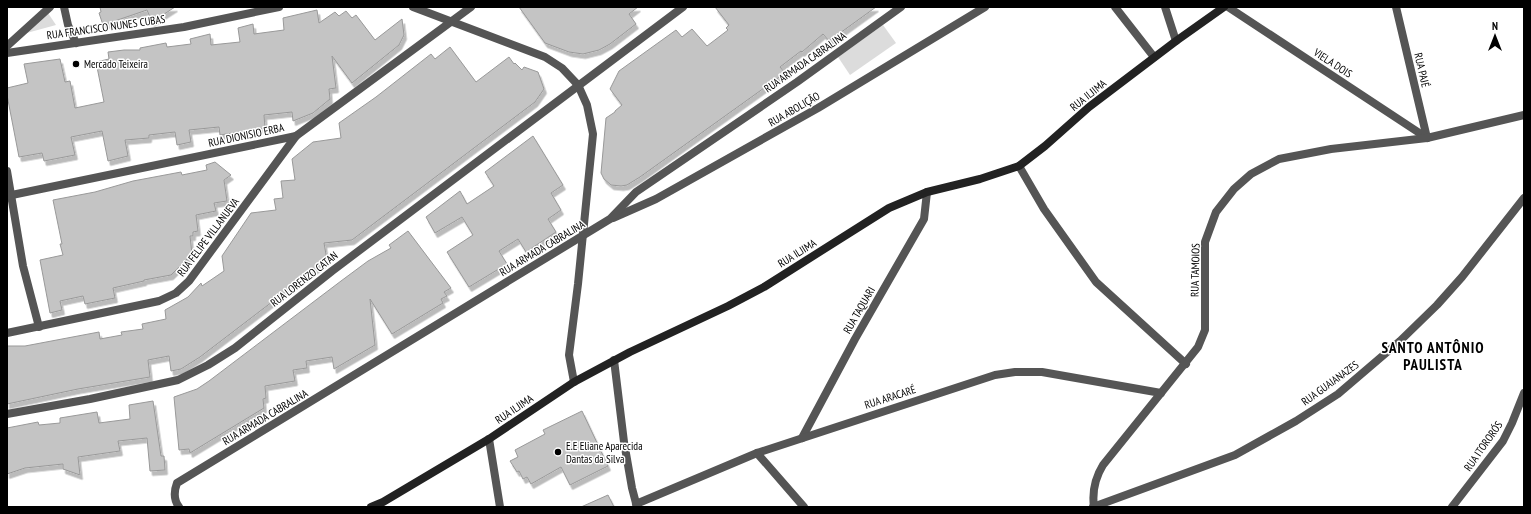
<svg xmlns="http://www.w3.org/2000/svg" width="1531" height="514" viewBox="0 0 1531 514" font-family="'PT Sans Narrow',sans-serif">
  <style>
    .green { fill: #dcdcdc }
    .building { fill: #c4c4c4; stroke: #999; filter: url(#shadow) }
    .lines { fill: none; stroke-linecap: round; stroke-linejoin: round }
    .service { stroke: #555; stroke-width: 8 }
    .minor { stroke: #555; stroke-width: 8 }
    .secondary { stroke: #222; stroke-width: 8 }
    .poi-dot { fill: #000; stroke: #fff; stroke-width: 1.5 }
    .labels { text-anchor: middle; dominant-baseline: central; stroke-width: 3; stroke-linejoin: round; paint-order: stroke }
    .street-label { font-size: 11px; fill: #000; stroke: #fff }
    .poi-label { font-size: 11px; fill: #000; stroke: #fff; text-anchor: start }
    .district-label { font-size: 15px; font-weight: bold; letter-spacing: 1px; fill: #000; stroke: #fff }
  </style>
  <defs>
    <filter id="shadow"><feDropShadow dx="2.5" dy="4.5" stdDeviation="0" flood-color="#0004"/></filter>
  </defs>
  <rect width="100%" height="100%" fill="#fff"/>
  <g class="green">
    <polygon points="48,13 56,25 23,34"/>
    <polygon points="883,25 896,43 850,75 838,57"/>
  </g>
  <g class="building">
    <polygon points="100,7 175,7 152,22 147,10 103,25 99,13 101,12"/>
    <polygon points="519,7 638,7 629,14 636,24 610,44 599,50 583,54 569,52 545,43"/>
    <polygon points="715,7 876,7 829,41 823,34 802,52 801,51 780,67 785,73 640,177 627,185 621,186 611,185 604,179 601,173 606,118 615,112 615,111 622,105 610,89 619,71 676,30 682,37 692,29 707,46 728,30 726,28 729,25"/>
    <polygon points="317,10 319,23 335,12 339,16 346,11 352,18 356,15 375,40 402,19 404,35 399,45 352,83 332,56 336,88 329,89 330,99 313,113 293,121 292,112 264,115 265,128 220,135 219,127 189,130 191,142 177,145 175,132 149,135 149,138 125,140 128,156 108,161 102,131 71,137 75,155 44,161 42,153 19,157 7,95 7,88 28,83 24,64 60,59 65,82 70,81 75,108 104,102 96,62 109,59 108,52 124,50 140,50 140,48 166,43 167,47 191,44 190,39 210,34 211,45 240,42 238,28 253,24 254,34 284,30 283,18"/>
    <polygon points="450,47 476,82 509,57 514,64 515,63 522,70 524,67 538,72 544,89 535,102 352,240 324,243 327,260 200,357 181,369 171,371 169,356 148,360 150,377 78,389 7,404 7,346 25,346 99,332 100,339 122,335 121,332 143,329 142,324 166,319 165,310 188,297 201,283 202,286 224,271 222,256 251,213 276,210 274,199 283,198 281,181 295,180 292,159 313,142 341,138 339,123 376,97 431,54 435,59"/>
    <polygon points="533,136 563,185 551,193 561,210 548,219 556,232 526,252 518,239 499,251 507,264 469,287 447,252 473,235 462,217 435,233 426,217 460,191 467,204 494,186 485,172"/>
    <polygon points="215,162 231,175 224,180 227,201 214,203 216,211 196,215 198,231 193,232 193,236 190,236 192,254 171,275 144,280 144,281 113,288 115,298 85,304 83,296 60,301 62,310 50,313 40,260 63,255 60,244 62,244 53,200 95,192 133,181 181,172 182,175 207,170 206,165"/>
    <polygon points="408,231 451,288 444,292 447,296 441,299 443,303 392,334 370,299 375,345 334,369 332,357 306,361 307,368 293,370 295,381 265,386 266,398 263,399 264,408 190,453 189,449 179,450 174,397 197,389 209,381 341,281 368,261 391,248 389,245"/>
    <polygon points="153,401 161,456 164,456 165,470 150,471 147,438 118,441 120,451 78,457 80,475 63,469 63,464 25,468 7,474 7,428 38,422 39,425 60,423 60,418 97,412 99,423 130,419 129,405"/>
    <polygon points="582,411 608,466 570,485 561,467 531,484 527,477 523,479 519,471 517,472 510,461 518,457 515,450 545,434 543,430"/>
    <polygon points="608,495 614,507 581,507"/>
  </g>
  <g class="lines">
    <g class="service">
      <polyline points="1165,7 1176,41"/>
      <polyline points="1228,7 1427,138"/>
    </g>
    <g class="minor">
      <polyline points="64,7 68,25 76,43"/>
      <polyline points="413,7 545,57 562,68 578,85 587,105 593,134 578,284 569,355 574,382"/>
      <polyline points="1115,7 1154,57"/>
      <polyline points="1396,7 1427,138"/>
      <polyline points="7,46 50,7"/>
      <polyline points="7,53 184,27 279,7"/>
      <polyline points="1019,166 1044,209 1096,282 1186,364"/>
      <polyline points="7,171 23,266 39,327"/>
      <polyline points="7,196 296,136 471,7"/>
      <polyline points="613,218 656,199 818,108 985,7"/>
      <polyline points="7,333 159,301 176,293 189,281 296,136"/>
      <polyline points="614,360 624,442 632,488 637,507"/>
      <polyline points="7,414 90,399 178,380 208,365 235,348 332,271 683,7"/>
      <polyline points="802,438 855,339 924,219 927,192"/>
      <polyline points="489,439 500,507"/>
      <polyline points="757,453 804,507"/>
      <polyline points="636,504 757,453 995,375 1015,372 1042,372 1161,393"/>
      <path d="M179,507c-6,-8 -5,-16 -2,-24l433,-264 26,-27 161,-110 104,-75"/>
      <polyline points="1093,507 1235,455 1296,421 1338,394 1400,341 1437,305 1462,277 1524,198"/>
      <path d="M1094,507c-2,-15 1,-29 9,-42l95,-118 7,-17v-88l11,-30 18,-23 17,-15 28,-15 52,-10 96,-11 97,-23"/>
      <polyline points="1452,507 1503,441 1512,423 1524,393"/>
    </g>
    <polyline class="secondary" points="371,507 383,502 489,439 574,382 630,352 728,306 764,287 889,208 927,192 980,179 1019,166 1045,146 1089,107 1176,41 1224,7"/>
  </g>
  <g class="poi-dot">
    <circle cx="76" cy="64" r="4"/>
    <circle cx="558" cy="452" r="4"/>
  </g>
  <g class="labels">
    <g class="street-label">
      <text transform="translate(106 27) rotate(-8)">RUA FRANCISCO NUNES CUBAS</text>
      <text transform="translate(805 62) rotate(-35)">RUA ARMADA CABRALINA</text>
      <text transform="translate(1333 63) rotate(33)">VIELA DOIS</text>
      <text transform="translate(1422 70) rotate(77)">RUA PAJÉ</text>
      <text transform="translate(1088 95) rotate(-39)">RUA ILJIMA</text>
      <text transform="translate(794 109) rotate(-30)">RUA ABOLIÇÃO</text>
      <text transform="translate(246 135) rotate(-12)">RUA DIONISIO ERBA</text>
      <text transform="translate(208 237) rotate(-53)">RUA FELIPE VILLANUEVA</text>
      <text transform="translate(542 248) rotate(-31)">RUA ARMADA CABRALINA</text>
      <text transform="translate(797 253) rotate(-32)">RUA ILJIMA</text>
      <text transform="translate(1195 270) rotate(-89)">RUA TAMOIOS</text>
      <text transform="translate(304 279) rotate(-38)">RUA LORENZO CATAN</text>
      <text transform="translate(859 310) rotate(-60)">RUA TAQUARI</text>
      <text transform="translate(1330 383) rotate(-36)">RUA GUAIANAZES</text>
      <text transform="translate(890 397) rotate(-18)">RUA ARACARÉ</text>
      <text transform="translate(514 409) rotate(-34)">RUA ILJIMA</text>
      <text transform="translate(265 417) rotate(-31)">RUA ARMADA CABRALINA</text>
      <text transform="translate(1483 446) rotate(-55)">RUA ITORORÓS</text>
    </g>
    <g class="poi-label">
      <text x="84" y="64">Mercado Teixeira</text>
      <text x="566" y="446">E.E Eliane Aparecida<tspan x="566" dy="13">Dantas da Silva</tspan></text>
    </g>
    <g class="district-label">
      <text x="1433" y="347">SANTO ANTÔNIO<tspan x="1433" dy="17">PAULISTA</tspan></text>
    </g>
  </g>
  <rect width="1531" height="514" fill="none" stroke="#000000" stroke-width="16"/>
  <g transform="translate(1495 36)" stroke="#ffffff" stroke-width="3" paint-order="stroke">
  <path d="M0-3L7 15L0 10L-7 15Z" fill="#000000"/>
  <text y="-6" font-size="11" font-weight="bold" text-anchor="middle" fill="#000000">N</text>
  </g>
</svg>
